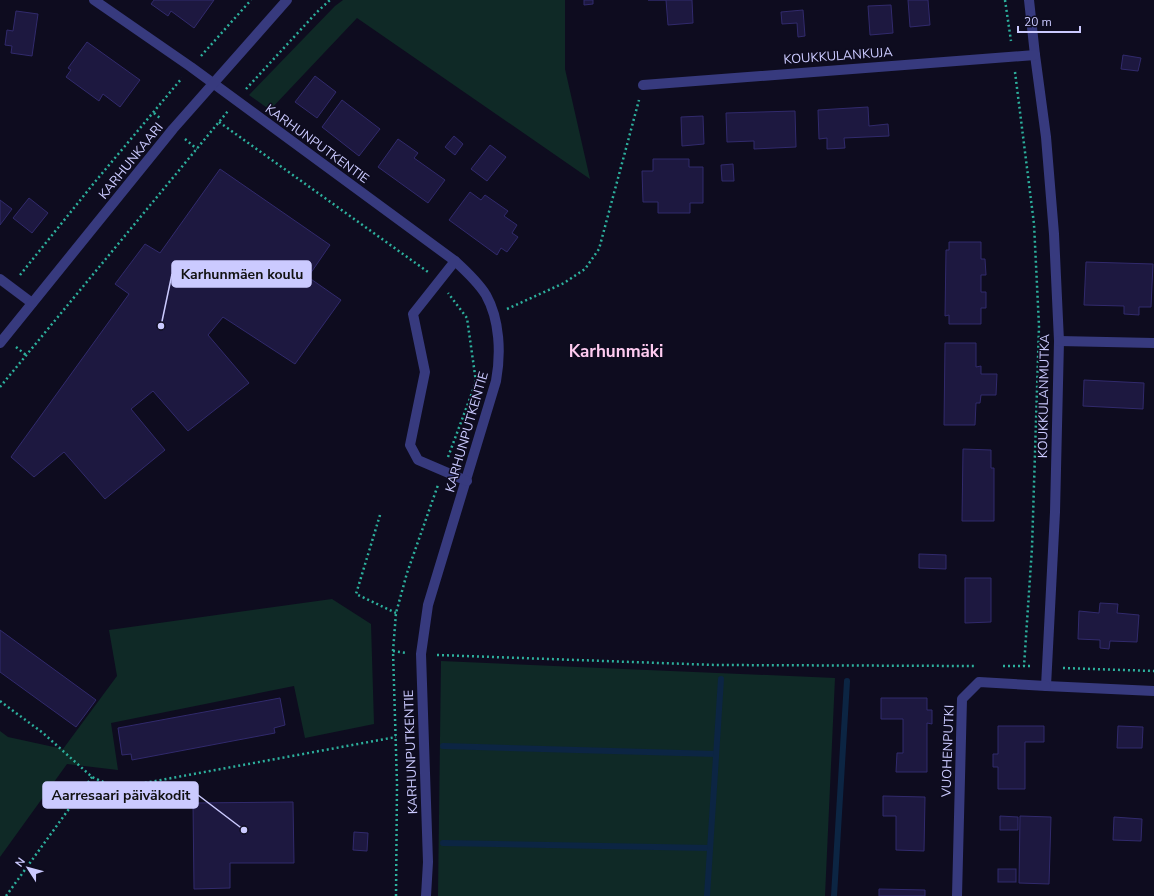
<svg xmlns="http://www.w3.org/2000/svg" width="1154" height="896" viewBox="0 0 1154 896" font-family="'Nunito Sans',sans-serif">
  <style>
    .green { fill: #0f2926 }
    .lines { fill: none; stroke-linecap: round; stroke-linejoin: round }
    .stream { stroke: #0c2543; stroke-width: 6 }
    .building { fill: #1d1840; stroke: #312a6c }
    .path { stroke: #2db09d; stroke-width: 2.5; stroke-dasharray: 2 3; stroke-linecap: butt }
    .minor { stroke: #373a7e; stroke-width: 10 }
    .labels { text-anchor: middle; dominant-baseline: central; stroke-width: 3; stroke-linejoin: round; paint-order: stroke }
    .street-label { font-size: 13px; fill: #cbcaff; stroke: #0e0c1f }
    .district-label { font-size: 17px; font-weight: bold; fill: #ffccf1; stroke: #0e0c1f }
    .leader { fill: none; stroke: #cbcaff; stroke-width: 1.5 }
    .callout-dot { fill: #cbcaff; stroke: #0e0c1f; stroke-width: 1.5 }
    .callout { fill: #cbcaff; stroke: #cbcaff; stroke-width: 1.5 }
    .callout-label { font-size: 14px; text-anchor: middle; font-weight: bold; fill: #111 }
  </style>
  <rect width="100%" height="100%" fill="#0e0c1f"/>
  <g class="green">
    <polygon points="343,0 565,0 565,69 590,179 357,18 270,110 249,95 335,6"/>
    <polygon points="332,599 371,624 374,724 305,738 294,686 111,723 118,770 67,764 0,857 0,731 8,737 63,749 117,676 109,630"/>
    <polygon points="441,661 835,678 825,896 438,896"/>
  </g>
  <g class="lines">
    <g class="stream">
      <polyline points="443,746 716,754"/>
      <polyline points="443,843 710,848"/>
      <polyline points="707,896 721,679"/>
      <polyline points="834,896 847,681"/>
    </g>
  </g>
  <g class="building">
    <polygon points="154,0 214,0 194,28 171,11 168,16 151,4"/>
    <polygon points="584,0 593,0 593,4 584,5"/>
    <polygon points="648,0 692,0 693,23 668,25 666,0"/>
    <polygon points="908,0 928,0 930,25 910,27"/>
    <polygon points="891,5 893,33 870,35 868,6"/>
    <polygon points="803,10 805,36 798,37 797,23 782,24 781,12"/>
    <polygon points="16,11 38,14 32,56 11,53 12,46 5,45 7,30 13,31"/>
    <polygon points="87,42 140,80 120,107 103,94 99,101 66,77 71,70 68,68"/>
    <polygon points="1123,55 1141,58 1138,71 1121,69"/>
    <polygon points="315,76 336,92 317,118 295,102"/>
    <polygon points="342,100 380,129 359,156 322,127"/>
    <polygon points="868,107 869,126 888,124 889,136 844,138 845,148 827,149 827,138 819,139 818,110"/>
    <polygon points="795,111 796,147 754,149 754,141 727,142 726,113"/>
    <polygon points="703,116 704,144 682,146 681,117"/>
    <polygon points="454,136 463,144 455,155 445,147"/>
    <polygon points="398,139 418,153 414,158 445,180 428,203 378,167"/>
    <polygon points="490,145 506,157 487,181 471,169"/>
    <polygon points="653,159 689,159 689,167 703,167 703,203 690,203 690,213 658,213 658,202 643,202 642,171 653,171"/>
    <polygon points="733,164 734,181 722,181 721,165"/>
    <polygon points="220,169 330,245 308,277 341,300 295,364 223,317 208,335 249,383 188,431 153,391 131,409 165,450 105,499 64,452 34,477 11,457 129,294 115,284 145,244 160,253"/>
    <polygon points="470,192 481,200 485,195 508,211 504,216 517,225 512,233 518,237 507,252 501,248 497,255 449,220"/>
    <polygon points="29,198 48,213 32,233 13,218"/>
    <polygon points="0,200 12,209 0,225"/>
    <polygon points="949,242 981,242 981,259 985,259 986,275 981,275 981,292 986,292 986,308 981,308 981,324 949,324 949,315 945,316 946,250 949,250"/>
    <polygon points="1086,262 1153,264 1151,307 1139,307 1139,315 1124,314 1124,306 1084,305"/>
    <polygon points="945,343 976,343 976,367 981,366 981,374 997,374 996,395 981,395 980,403 976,403 975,425 944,425"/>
    <polygon points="1084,380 1144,383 1143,409 1083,406"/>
    <polygon points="963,449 991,450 991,468 994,468 994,521 962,521"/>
    <polygon points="919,554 946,555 946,569 919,568"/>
    <polygon points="965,578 991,578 991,622 965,623"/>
    <polygon points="1100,603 1118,604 1117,613 1139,615 1137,642 1110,641 1109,649 1100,648 1100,640 1078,639 1079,611 1099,613"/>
    <polygon points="0,630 96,700 76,727 0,672"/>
    <polygon points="280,698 285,725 274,728 275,733 132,760 131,754 122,755 118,728"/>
    <polygon points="881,698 927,698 927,710 932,710 932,724 927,723 927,772 896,772 897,753 903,753 903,719 881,719"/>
    <polygon points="998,726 1044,726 1044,742 1025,742 1025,789 998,789 998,767 993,767 993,754 998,754"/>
    <polygon points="1118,726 1143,727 1142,748 1117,748"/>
    <polygon points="883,796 925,797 924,851 896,850 896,816 883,816"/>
    <polygon points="293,802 294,863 230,863 230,888 194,889 193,803"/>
    <polygon points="1000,816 1018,817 1018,830 1000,830"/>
    <polygon points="1020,816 1051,817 1049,884 1019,883"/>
    <polygon points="1114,817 1142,819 1141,841 1113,840"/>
    <polygon points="354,832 368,833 367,851 353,850"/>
    <rect x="998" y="869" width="18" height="13"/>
    <polygon points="879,889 925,890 925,896 879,896"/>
  </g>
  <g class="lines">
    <g class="path">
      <polyline points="1005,0 1011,41"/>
      <polyline points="201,56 251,0"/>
      <polyline points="1015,72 1034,224 1039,326 1032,548 1024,666"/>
      <polyline points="246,89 317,12 330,0"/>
      <polyline points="154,113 161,119"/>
      <polyline points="219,122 428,272"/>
      <polyline points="185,139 197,149"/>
      <polyline points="20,275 94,183 182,78"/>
      <polyline points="507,309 564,283 585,269 599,249 639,100"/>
      <polyline points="16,347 26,355"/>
      <polyline points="0,387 228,111"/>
      <polyline points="448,457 476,382 467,318 448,293"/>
      <polyline points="380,515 356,594 396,613"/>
      <polyline points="393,651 406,653"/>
      <polyline points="437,655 716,665 974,666"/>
      <polyline points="1003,666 1032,666"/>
      <polyline points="1063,668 1154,671"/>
      <polyline points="0,701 43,733 92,777 117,788 396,737"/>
      <polyline points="6,896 92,777"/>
      <polyline points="396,896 397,784 393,651 396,613 407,573 438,485"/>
    </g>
    <g class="minor">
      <path d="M94,0l97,67 264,194c11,10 23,21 31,34 14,25 15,59 10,86l-68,224 -7,49 7,208 -2,34"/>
      <polyline points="1029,0 1035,55 1046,137 1054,234 1059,341 1055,512 1046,686 1154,691"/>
      <polyline points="643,85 1035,55"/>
      <polyline points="455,261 413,314 425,372 410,445 418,460 467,481"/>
      <polyline points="0,279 32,303"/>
      <polyline points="1059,341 1154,343"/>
      <polyline points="0,343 173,129 287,0"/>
      <polyline points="957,896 962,699 979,682 1046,686"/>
    </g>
  </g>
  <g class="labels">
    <g class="street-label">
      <text transform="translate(838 56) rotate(-4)">KOUKKULANKUJA</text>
      <text transform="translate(317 144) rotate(36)">KARHUNPUTKENTIE</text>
      <text transform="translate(131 161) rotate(-51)">KARHUNKAARI</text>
      <text transform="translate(1044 396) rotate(-89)">KOUKKULANMUTKA</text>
      <text transform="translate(467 432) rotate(-74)">KARHUNPUTKENTIE</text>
      <text transform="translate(948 751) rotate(-88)">VUOHENPUTKI</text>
      <text transform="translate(411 752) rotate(-92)">KARHUNPUTKENTIE</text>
    </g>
    <g class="district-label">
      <text x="616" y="351">Karhunmäki</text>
    </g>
  </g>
  <path class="leader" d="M161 326L172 274M244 830L198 795"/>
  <g class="callout-dot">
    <circle cx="161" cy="326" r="4"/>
    <circle cx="244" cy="830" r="4"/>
  </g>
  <g class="callout">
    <rect x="172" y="261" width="139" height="26" rx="4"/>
    <rect x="43" y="782" width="155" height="26" rx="4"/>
  </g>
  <g class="callout-label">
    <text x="242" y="279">Karhunmäen koulu</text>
    <text x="121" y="800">Aarresaari päiväkodit</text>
  </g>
  <g transform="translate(28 868) rotate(306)" stroke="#0e0c1f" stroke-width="3" paint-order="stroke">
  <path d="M0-3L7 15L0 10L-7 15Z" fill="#cbcaff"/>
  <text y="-6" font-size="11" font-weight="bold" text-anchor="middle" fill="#cbcaff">N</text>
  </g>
  <path d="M1018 26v6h62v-6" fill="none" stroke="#cbcaff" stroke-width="2"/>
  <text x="1024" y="26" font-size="12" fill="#cbcaff" stroke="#0e0c1f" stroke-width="3" paint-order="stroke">20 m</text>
</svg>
